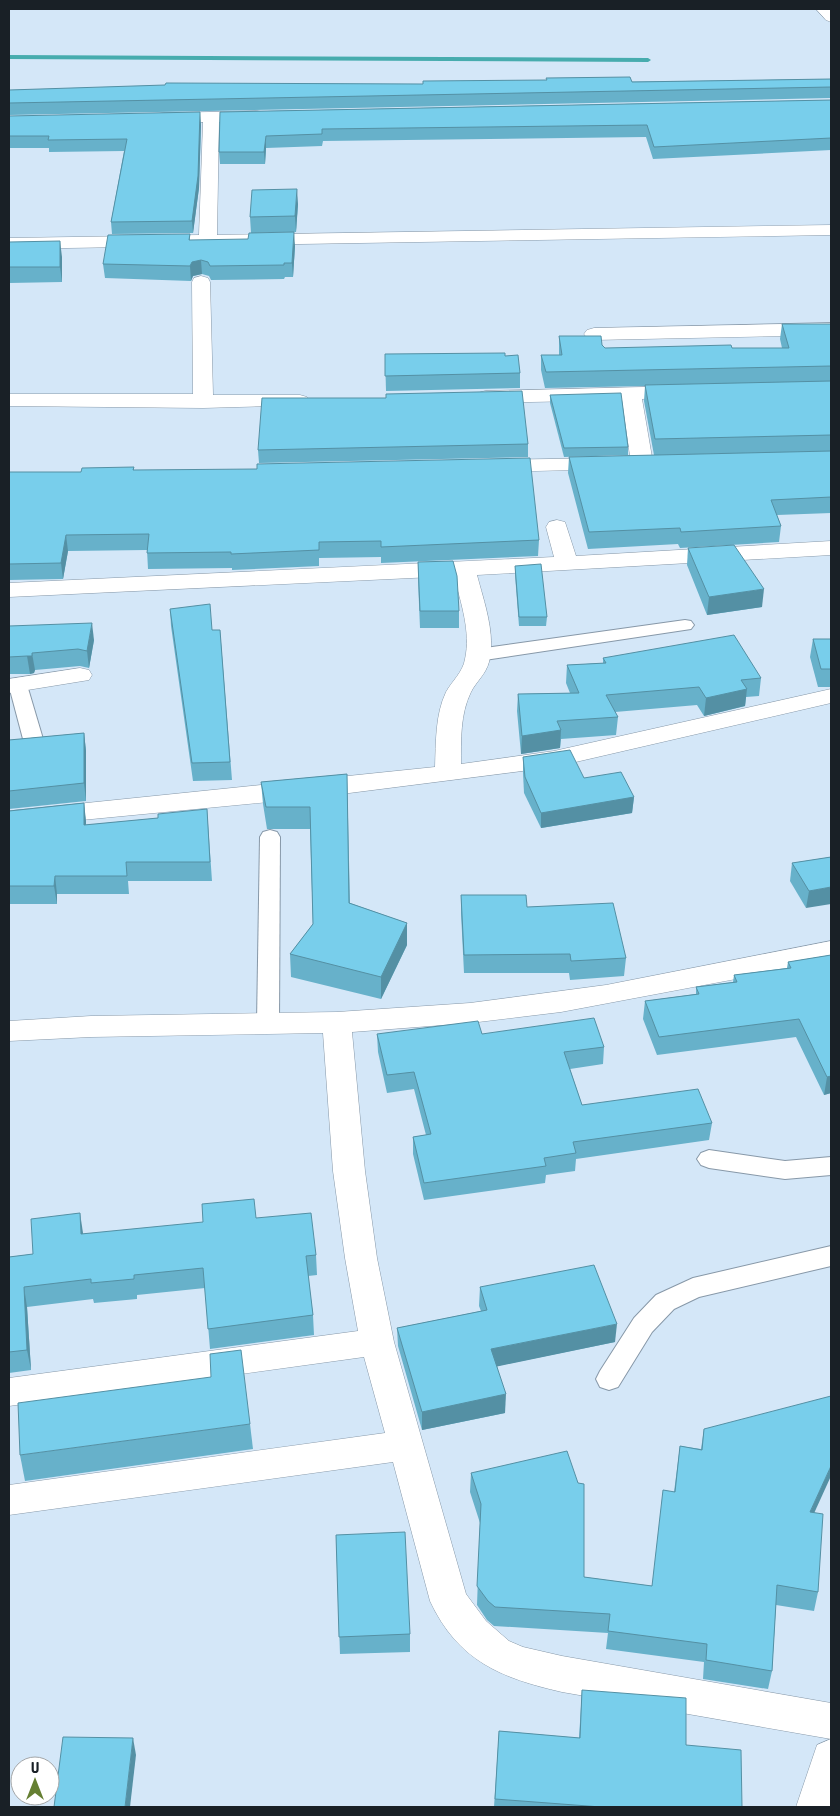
<svg xmlns="http://www.w3.org/2000/svg" width="840" height="1816" viewBox="0 0 840 1816" font-family="'Asap Condensed',sans-serif">
  <style>
    .lines { fill: none; stroke-linecap: round; stroke-linejoin: round }
    .stream { fill: #47acae; fill-rule: evenodd }
    .service-casing { stroke: #8798a8; stroke-width: 2 }
    .minor-casing { stroke: #8798a8; stroke-width: 1 }
    .trunk-casing { stroke: #8798a8; stroke-width: 1 }
    .service { fill: #fff; fill-rule: evenodd }
    .minor { fill: #fff; fill-rule: evenodd }
    .trunk { fill: #fff; fill-rule: evenodd }
    .wall { fill: #67b1ca }
    .shaded-wall { fill: #5490a4 }
    .building { fill: #78ceeb; stroke: #5490a4 }
  </style>
  <rect width="100%" height="100%" fill="#d4e7f8"/>
  <g class="lines">
    <polygon class="stream" points="9,55 648,58 651,60 648,62 9,59"/>
    <defs>
      <g id="service">
        <polygon points="685,620 691,621 694,625 691,629 478,661 471,659 469,655 471,651 478,649"/>
        <polygon points="18,679 25,681 27,685 43,739 40,743 26,743 23,739 9,686 11,681"/>
        <polygon points="270,830 277,832 280,837 279,1022 276,1028 268,1030 260,1028 257,1022 260,837 263,832"/>
        <polygon points="709,1150 785,1161 831,1157 831,1175 785,1179 709,1168 701,1165 697,1159 701,1153"/>
        <polygon points="831,1246 831,1266 699,1297 674,1309 652,1332 618,1387 609,1390 600,1387 596,1379 600,1371 634,1318 656,1295 693,1278"/>
      </g>
      <g id="minor">
        <polygon points="257,111 263,112 265,116 263,120 219,122 217,235 831,225 831,235 9,249 9,238 199,235 203,122 163,123 157,122 155,118 157,114 163,113"/>
        <polygon points="201,276 208,278 210,282 213,395 300,395 307,397 310,401 307,405 203,408 9,406 9,394 193,394 192,282 194,278"/>
        <polygon points="831,323 831,335 594,340 587,338 584,334 587,330 594,328"/>
        <polygon points="682,386 689,388 692,392 689,396 642,399 653,463 650,468 642,469 634,468 631,463 622,400 485,403 478,401 475,397 478,393 485,391"/>
        <polygon points="605,458 613,459 616,464 613,469 493,472 485,471 482,466 485,461 493,460"/>
        <path d="M557,520l8,2 11,34 255,-15v14l-354,20c7,27 19,59 12,87 -3,12 -13,20 -18,30 -11,22 -10,49 -10,72l93,-13 277,-62v14l-277,64 -244,31 -301,29v-16l426,-44c1,-24 0,-52 11,-75 6,-11 17,-20 19,-33 6,-27 -4,-56 -11,-83l-445,21v-14l545,-26 -8,-30 3,-5z"/>
        <polygon points="80,668 89,670 92,675 89,680 9,693 9,679"/>
        <path d="M831,941v20l-270,51 -91,11 -118,9 13,139 12,87 17,84 72,252 20,27 23,20 14,6 39,9 269,47v36l-269,-47c-61,-14 -104,-31 -132,-91l-37,-139 -384,53v-30l376,-52 -21,-76 -355,49v-28l349,-47 -13,-73 -12,-87 -10,-138 -232,4 -82,4v-20l82,-5 246,-4 133,-9 136,-18z"/>
      </g>
      <g id="trunk">
        <polygon points="816,9 831,9 831,22 826,20"/>
        <polygon points="831,1739 831,1807 796,1807 817,1745"/>
      </g>
    </defs>
    <use href="#service" class="service-casing"/>
    <use href="#minor" class="minor-casing"/>
    <use href="#trunk" class="trunk-casing"/>
    <use href="#service" class="service"/>
    <use href="#minor" class="minor"/>
    <use href="#trunk" class="trunk"/>
  </g>
  <g class="wall">
    <polygon points="831,79 831,98 9,115 9,90"/>
    <polygon points="831,100 831,150 653,159 646,137 323,141 322,146 266,148 265,164 220,164 219,152 220,112"/>
    <polygon points="9,116 201,124 199,188 193,233 112,234 111,222 124,151 49,152 49,148 9,148"/>
    <polygon points="298,204 296,232 251,233 250,217"/>
    <polygon points="190,234 190,240 295,246 293,277 285,277 284,279 211,280 209,276 202,274 193,276 191,281 105,278 103,264"/>
    <polygon points="9,242 62,257 62,282 9,283"/>
    <polygon points="782,324 831,324 831,513 777,515 781,526 779,542 680,548 678,544 588,549 568,473 569,457 654,455 644,401 645,386 545,388 541,370 541,355 559,355 559,336 602,345 605,348 782,348 780,339"/>
    <polygon points="385,354 505,356 520,373 520,388 386,391"/>
    <polygon points="550,395 628,447 628,455 564,457 550,403"/>
    <polygon points="386,398 528,444 528,457 259,463 258,450"/>
    <polygon points="134,467 134,470 539,540 538,556 381,563 381,557 319,558 319,566 232,570 232,568 148,569 147,550 68,551 63,579 9,580 9,472 81,472"/>
    <polygon points="688,548 762,607 707,615 687,565"/>
    <polygon points="418,562 459,611 459,628 420,628 418,580"/>
    <polygon points="515,566 547,617 546,626 519,626 515,575"/>
    <polygon points="170,609 212,630 220,630 232,780 193,781 171,626"/>
    <polygon points="9,626 94,640 89,668 80,666 35,670 34,673 30,674 9,674"/>
    <polygon points="813,639 831,639 831,687 818,687 810,657"/>
    <polygon points="603,658 761,678 759,696 746,697 745,706 704,716 697,705 615,712 618,717 616,735 561,739 560,748 521,754 517,711 518,694 570,693 566,683 567,665 603,663"/>
    <polygon points="84,733 86,751 86,801 9,809 9,810 9,740"/>
    <polygon points="523,757 584,778 634,797 632,813 541,828 524,793 523,773"/>
    <polygon points="347,774 350,903 407,923 407,945 381,999 291,977 290,954 313,924 310,829 267,829 263,804 261,782"/>
    <polygon points="84,803 86,825 158,818 207,809 212,881 128,881 129,894 57,894 57,904 9,904 9,811"/>
    <polygon points="831,857 806,908 790,881 792,863"/>
    <polygon points="461,895 527,907 626,958 624,976 570,980 569,973 464,973 461,913"/>
    <polygon points="831,955 831,1093 824,1095 796,1037 657,1055 643,1019 645,1001 696,994 696,987 733,982 734,975 787,968 788,962"/>
    <polygon points="377,1034 482,1034 604,1047 603,1064 570,1069 582,1105 712,1123 709,1140 576,1159 575,1171 546,1175 545,1183 424,1200 413,1154 413,1137 426,1135 414,1089 387,1093 378,1052"/>
    <polygon points="256,1218 316,1255 317,1275 308,1276 313,1315 314,1335 210,1349 205,1288 137,1295 137,1299 94,1303 93,1299 27,1307 31,1370 9,1373 9,1257 33,1254 83,1234"/>
    <polygon points="480,1287 615,1342 497,1366 505,1413 422,1430 398,1346 397,1328 481,1311 479,1306"/>
    <polygon points="250,1424 253,1449 25,1481 20,1455"/>
    <polygon points="704,1429 815,1513 818,1592 814,1611 776,1605 772,1671 768,1689 703,1679 704,1662 606,1649 608,1633 494,1626 487,1620 477,1605 480,1523 470,1492 471,1473 584,1577 652,1586 674,1492 680,1446 701,1449"/>
    <polygon points="336,1535 410,1634 410,1652 340,1654"/>
    <polygon points="582,1690 686,1745 742,1807 494,1807 499,1731 579,1738"/>
  </g>
  <g class="shaded-wall">
    <polygon points="200,112 201,124 199,188 193,233 192,221"/>
    <polygon points="266,136 266,148 265,164 264,152"/>
    <polygon points="297,189 298,204 296,232 295,216"/>
    <polygon points="294,232 295,246 293,277 292,263"/>
    <polygon points="60,241 62,257 62,282 60,267"/>
    <polygon points="201,260 202,274 193,276 191,281 190,266 192,262"/>
    <polygon points="66,535 68,551 63,579 61,563"/>
    <polygon points="764,589 762,607 707,615 709,597"/>
    <polygon points="92,623 94,640 89,668 87,651"/>
    <polygon points="32,653 35,670 34,673 30,674 27,656"/>
    <polygon points="747,689 745,706 704,716 706,698"/>
    <polygon points="561,730 560,748 521,754 522,736"/>
    <polygon points="84,733 86,751 86,801 84,783"/>
    <polygon points="634,797 632,813 541,828 541,813"/>
    <polygon points="84,803 86,821 86,844 84,825"/>
    <polygon points="55,876 57,894 57,904 54,886"/>
    <polygon points="831,887 831,904 806,908 809,891"/>
    <polygon points="407,923 407,945 381,999 381,977"/>
    <polygon points="831,1076 831,1093 824,1095 827,1077"/>
    <polygon points="80,1213 83,1233 84,1254 81,1234"/>
    <polygon points="24,1287 27,1307 31,1370 27,1350"/>
    <polygon points="617,1324 615,1342 490,1368 491,1349"/>
    <polygon points="506,1394 505,1413 422,1430 422,1412"/>
    <polygon points="831,1466 831,1476 806,1531 810,1512"/>
    <polygon points="133,1738 136,1755 130,1807 125,1807"/>
  </g>
  <g class="building">
    <polygon points="630,77 632,82 831,79 831,87 9,103 9,90 165,85 166,83 423,84 423,81 547,80 546,78"/>
    <polygon points="831,100 831,138 654,147 647,125 322,129 322,134 266,136 264,152 219,152 220,112"/>
    <polygon points="200,112 198,176 192,221 111,222 127,139 48,140 49,136 9,136 9,116"/>
    <polygon points="297,189 295,216 250,217 252,190"/>
    <polygon points="294,232 292,263 284,263 284,265 210,266 208,262 201,260 192,262 190,266 103,264 108,235 190,234 189,240 248,239 249,233"/>
    <polygon points="60,241 60,267 9,267 9,242"/>
    <polygon points="782,324 831,324 831,366 546,372 541,355 562,355 559,336 601,336 602,345 605,348 731,345 732,348 789,348"/>
    <polygon points="505,353 505,356 518,355 520,373 385,376 385,354"/>
    <polygon points="831,381 831,435 655,439 645,385"/>
    <polygon points="522,391 528,444 258,450 262,398 386,398 386,394"/>
    <polygon points="621,393 628,447 564,448 550,395"/>
    <polygon points="831,451 831,497 771,500 781,526 681,532 680,528 589,532 569,457"/>
    <polygon points="530,458 539,540 381,547 381,541 319,542 319,550 231,554 231,552 147,553 149,534 66,535 61,563 9,564 9,472 81,472 82,468 134,467 133,470 257,469 257,464"/>
    <polygon points="734,545 764,589 709,597 688,548"/>
    <polygon points="453,561 457,576 459,611 420,611 418,562"/>
    <polygon points="541,564 547,617 519,617 515,566"/>
    <polygon points="210,604 212,630 220,630 230,762 192,763 170,609"/>
    <polygon points="92,623 87,651 78,649 32,653 32,656 27,656 9,657 9,626"/>
    <polygon points="734,635 761,678 741,680 747,689 706,698 699,687 606,695 618,717 557,721 561,730 522,736 518,694 579,693 567,665 606,663 603,658"/>
    <polygon points="813,639 831,639 831,669 821,669"/>
    <polygon points="84,733 84,783 9,791 9,740"/>
    <polygon points="570,750 584,778 621,772 634,797 541,813 525,777 523,757"/>
    <polygon points="347,774 349,903 407,923 381,977 290,954 313,924 310,807 266,807 261,782"/>
    <polygon points="84,803 84,825 158,818 158,814 207,809 210,862 126,862 127,876 55,876 54,886 9,886 9,811"/>
    <polygon points="831,857 831,887 809,891 792,863"/>
    <polygon points="461,895 526,895 527,907 613,903 626,958 571,961 570,954 464,955"/>
    <polygon points="831,955 831,1076 827,1077 799,1019 659,1037 645,1001 699,994 696,987 737,982 734,975 791,968 788,962"/>
    <polygon points="594,1018 604,1047 564,1052 582,1105 698,1089 712,1123 573,1142 576,1153 544,1158 546,1166 424,1183 413,1137 431,1134 414,1072 387,1075 377,1034 478,1021 482,1034"/>
    <polygon points="254,1199 256,1218 311,1213 316,1255 306,1256 313,1315 208,1329 203,1268 134,1275 134,1279 91,1283 91,1279 24,1287 27,1350 9,1352 9,1257 33,1254 31,1219 80,1213 81,1234 203,1222 202,1204"/>
    <polygon points="594,1265 617,1324 491,1349 506,1394 422,1412 397,1328 487,1310 480,1287"/>
    <polygon points="241,1350 250,1424 20,1455 18,1403 211,1377 210,1354"/>
    <polygon points="831,1396 831,1466 810,1512 823,1514 818,1592 777,1585 772,1671 706,1660 707,1644 608,1631 610,1614 495,1607 488,1601 477,1586 481,1504 471,1473 567,1451 578,1483 584,1484 584,1577 652,1586 663,1490 675,1492 680,1446 702,1450 704,1429"/>
    <polygon points="405,1532 410,1634 339,1637 336,1535"/>
    <polygon points="582,1690 686,1698 686,1745 741,1750 742,1807 601,1807 495,1799 499,1731 580,1738"/>
    <polygon points="63,1737 133,1738 125,1807 54,1807"/>
  </g>
  <rect width="840" height="1816" fill="none" stroke="#192026" stroke-width="20"/>
  <g transform="translate(35 1781)"><circle r="24" fill="#ffffff" stroke="#a3a6a8"/>
  <path d="M0-4L9 19L0 12L-9 19Z" fill="#657f32"/>
  <text y="-8" font-size="14" font-weight="bold" text-anchor="middle" fill="#192026">U</text>
  </g>
</svg>
